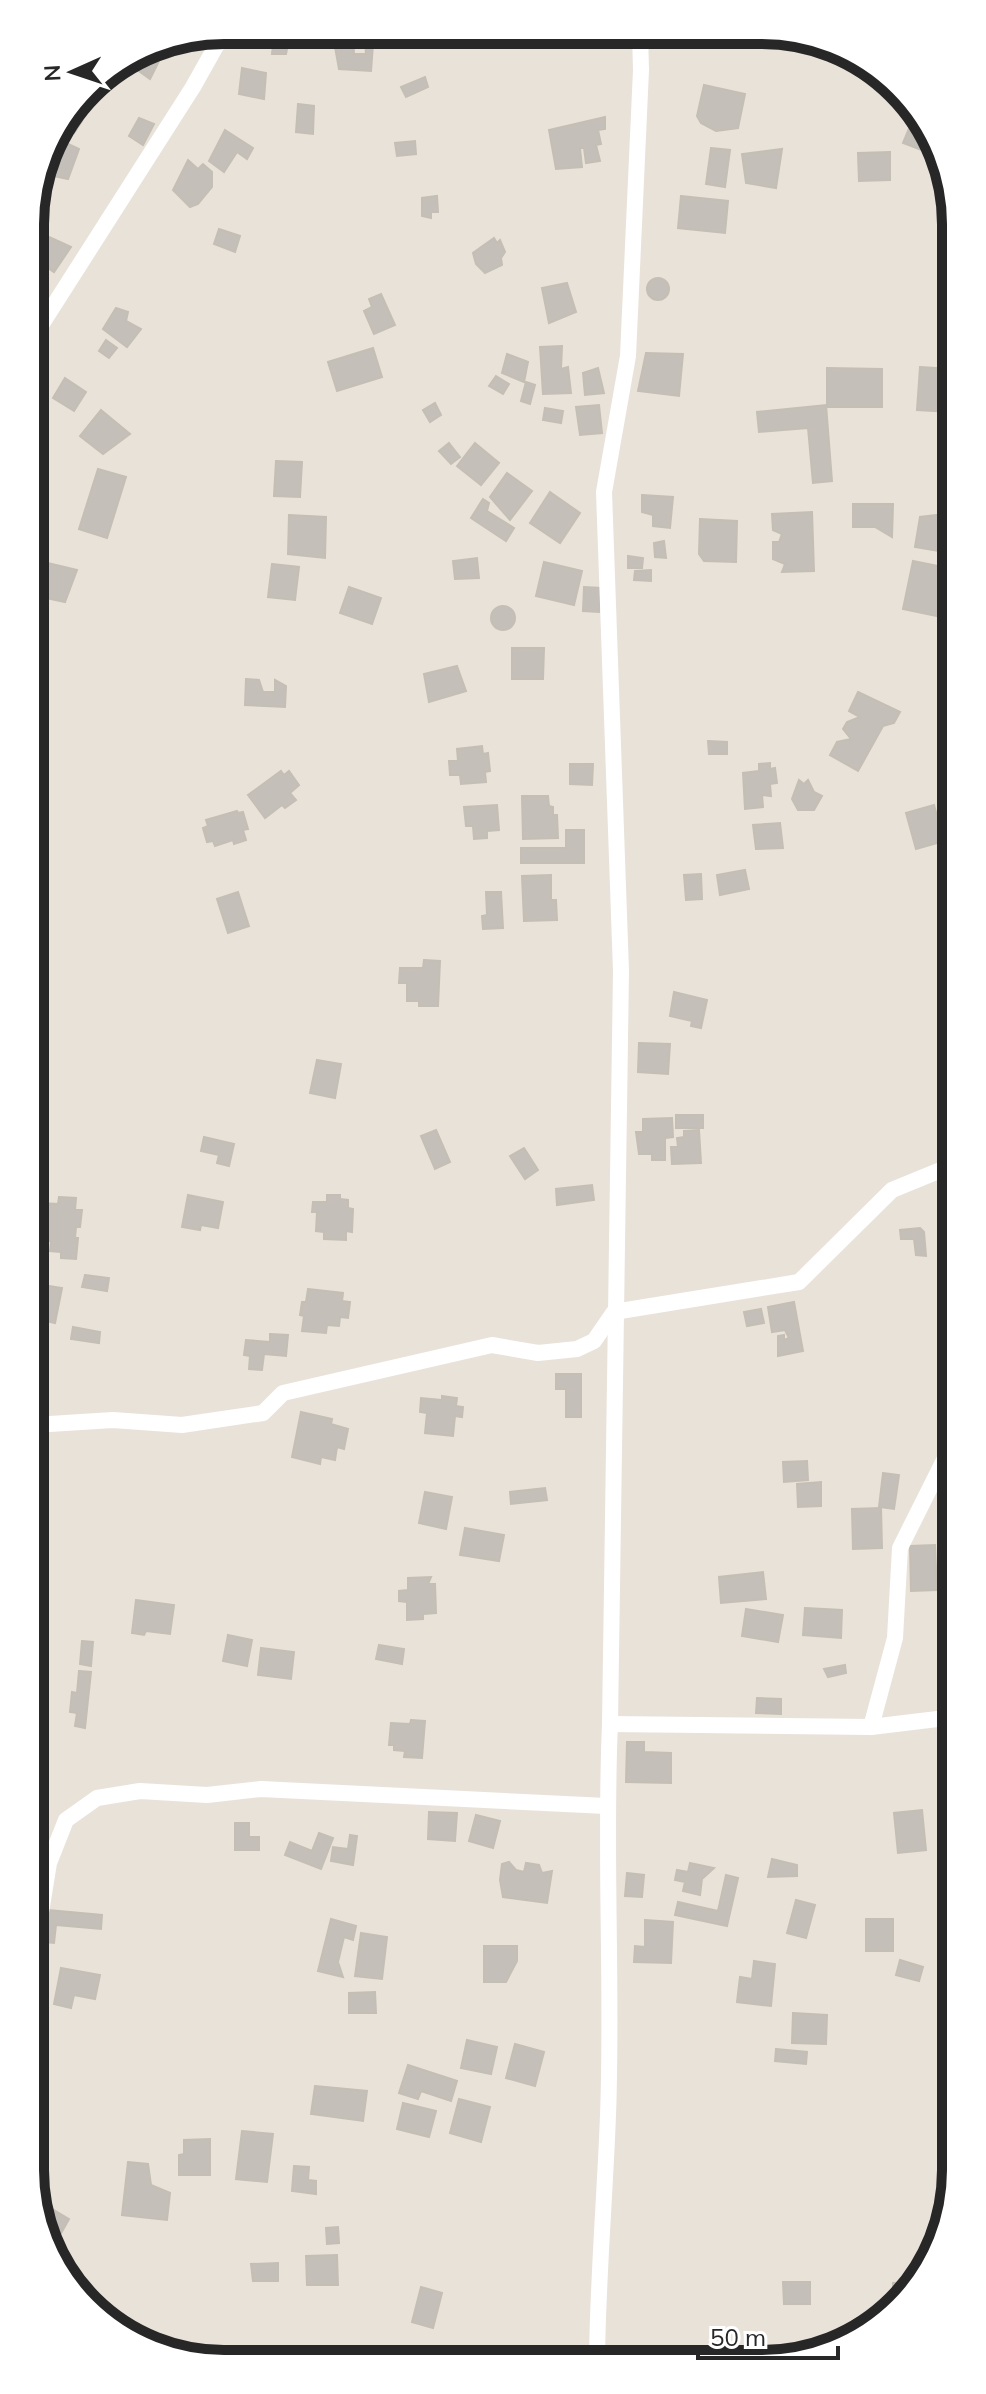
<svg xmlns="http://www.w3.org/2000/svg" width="986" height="2394" viewBox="0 0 986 2394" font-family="Mulish,sans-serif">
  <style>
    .building { fill: #c4bfb9; stroke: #c4beb4; stroke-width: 2 }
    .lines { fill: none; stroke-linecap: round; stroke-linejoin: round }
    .street { stroke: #fff; stroke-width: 16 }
    .rim { fill: none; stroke: #272727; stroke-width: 10 }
  </style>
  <rect width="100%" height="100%" fill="#e9e2d9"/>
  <g class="building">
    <polygon points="274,37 289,39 286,54 272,54"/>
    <polygon points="353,37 354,54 366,54 365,41 373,44 371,71 339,69 335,47"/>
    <polygon points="152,44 163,53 150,79 136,69 119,64"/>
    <polygon points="242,68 266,73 264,99 239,94"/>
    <polygon points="425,77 428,87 406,97 401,87"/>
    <polygon points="93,81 99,86 91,88 85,96 92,98 81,117 71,111"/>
    <polygon points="704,85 745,94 738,128 716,131 701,123 697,116"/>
    <polygon points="298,104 314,106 313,134 296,132"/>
    <polygon points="68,114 82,121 74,133 61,124"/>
    <polygon points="915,114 934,148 932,154 903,143"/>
    <polygon points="605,117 605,129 598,130 601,144 596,145 600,161 586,163 584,148 580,148 582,167 556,169 549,130"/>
    <polygon points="139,118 154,124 143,145 129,136"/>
    <polygon points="225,130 253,148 247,159 237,152 224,172 209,161"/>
    <polygon points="51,136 79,149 68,179 49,175 56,155 47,149"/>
    <polygon points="415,141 416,154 397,156 395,143"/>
    <polygon points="711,148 730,150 725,187 706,184"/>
    <polygon points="782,149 776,188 746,183 742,154"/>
    <polygon points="890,152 890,180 859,181 858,153"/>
    <polygon points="188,160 198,169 203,164 212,172 212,187 198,204 190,207 173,190"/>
    <polygon points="437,196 438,212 431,212 431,218 422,216 422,198"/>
    <polygon points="681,196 728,201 725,233 678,228"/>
    <polygon points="219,229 240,236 235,252 214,244"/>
    <polygon points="49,237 71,247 54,272 36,260 36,252"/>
    <polygon points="494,238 497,243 500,240 505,252 501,258 502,265 485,273 476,264 473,253"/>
    <circle cx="658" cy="289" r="11"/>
    <polygon points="567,283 576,312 549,323 542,288"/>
    <polygon points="381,294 395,325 374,334 364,311 372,307 369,299"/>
    <polygon points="116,308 128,312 126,321 141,329 127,347 103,329"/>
    <polygon points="950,331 950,353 938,353 938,332"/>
    <polygon points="106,340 117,348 109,358 99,351"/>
    <polygon points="562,346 561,369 568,367 571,393 543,394 540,347"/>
    <polygon points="373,348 382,377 337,391 328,362"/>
    <polygon points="646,353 683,354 679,396 638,391"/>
    <polygon points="507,354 528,362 524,382 502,373"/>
    <polygon points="920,367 950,369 950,412 917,410"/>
    <polygon points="598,368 604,393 585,395 583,373"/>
    <polygon points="827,368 882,369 882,407 827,407"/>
    <polygon points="496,376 509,384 503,394 489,386"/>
    <polygon points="65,378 86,392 74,411 53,398"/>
    <polygon points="526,382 535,385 530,404 521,401"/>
    <polygon points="435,403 441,415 430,422 423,410"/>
    <polygon points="599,405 602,433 580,435 576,407"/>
    <polygon points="826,405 832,481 813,483 808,428 759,432 757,412"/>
    <polygon points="545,408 563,411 561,423 543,420"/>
    <polygon points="101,410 130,434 103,454 80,436"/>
    <polygon points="449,443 460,457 451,464 439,451"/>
    <polygon points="475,443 499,463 481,485 457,466"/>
    <polygon points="276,461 302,462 300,497 274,496"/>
    <polygon points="98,469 126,477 107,538 79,529"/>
    <polygon points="507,473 532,491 510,520 490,497"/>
    <polygon points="550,492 580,513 560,543 530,523"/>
    <polygon points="642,495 673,497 670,528 653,526 653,515 642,512"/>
    <polygon points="483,499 489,503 487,511 514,528 506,541 471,518"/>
    <polygon points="853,504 893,504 892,537 875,527 853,527"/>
    <polygon points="812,512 814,571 782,572 785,564 773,559 773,542 779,542 782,534 773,530 772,514"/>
    <polygon points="944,514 945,522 951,523 951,553 915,547 920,517"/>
    <polygon points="289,515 326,517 325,558 288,554"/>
    <polygon points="700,519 737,521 736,562 704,561 699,554"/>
    <polygon points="664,541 666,558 655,557 654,543"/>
    <polygon points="628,556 643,558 642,568 628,568"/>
    <polygon points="477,558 479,578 455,579 453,561"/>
    <polygon points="35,560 77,570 65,602 32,595 32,571"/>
    <polygon points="913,561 943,567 941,580 951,582 951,619 903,609"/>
    <polygon points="544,562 582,571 574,605 536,596"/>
    <polygon points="272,564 299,567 295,600 268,597"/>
    <polygon points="651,570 651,581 634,580 635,571"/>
    <polygon points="349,587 381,598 372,624 340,613"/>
    <polygon points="584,587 601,588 599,612 583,611"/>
    <circle cx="503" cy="618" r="12"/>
    <polygon points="512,648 544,648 543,679 512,679"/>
    <polygon points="457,666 466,691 429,702 424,674"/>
    <polygon points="246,679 259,680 263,692 275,692 275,680 286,686 285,707 245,705"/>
    <polygon points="858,692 900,712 894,723 883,726 858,771 830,755 837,742 851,739 843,729 847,722 860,717 849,711"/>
    <polygon points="708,741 727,742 727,754 709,754"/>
    <polygon points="482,746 483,754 488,753 490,771 485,772 486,782 461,784 460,775 450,775 449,761 458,761 457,749"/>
    <polygon points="770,763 770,769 775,768 777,783 770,784 771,796 762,795 763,807 745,809 743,773 759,771 759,764"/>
    <polygon points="570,764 593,764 592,785 570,784"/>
    <polygon points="281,771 284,775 289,771 299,785 290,793 296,800 285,808 282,805 265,818 248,795"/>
    <polygon points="799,780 804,784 808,780 814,792 822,796 814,810 798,810 792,799"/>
    <polygon points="522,796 548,796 549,806 553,807 553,815 557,815 558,838 523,839"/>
    <polygon points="497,805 499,830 487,831 487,838 474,839 473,826 466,826 464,807"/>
    <polygon points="934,805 944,841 916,849 906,813"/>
    <polygon points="237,811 238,813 243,812 248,829 243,830 246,840 234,844 233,840 215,846 213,841 207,842 203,828 208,826 206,820"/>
    <polygon points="780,823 783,848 756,849 753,825"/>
    <polygon points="566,830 584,830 584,863 521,863 521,848 566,848"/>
    <polygon points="745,870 749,889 720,895 717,875"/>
    <polygon points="701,874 702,899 686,900 684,875"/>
    <polygon points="551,875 551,900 556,900 557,920 524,921 522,876"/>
    <polygon points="238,892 249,926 228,933 217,899"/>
    <polygon points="486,892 501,892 503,928 483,929 482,916 487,915"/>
    <polygon points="424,960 440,961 438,1006 419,1006 419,1001 407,1001 407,983 399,983 400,968 423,968"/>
    <polygon points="674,992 707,1000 701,1028 691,1026 692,1021 670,1016"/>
    <polygon points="639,1043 670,1044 668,1074 638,1072"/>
    <polygon points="317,1060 341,1064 335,1098 310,1093"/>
    <rect x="676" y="1115" width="27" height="13"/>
    <polygon points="672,1118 673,1137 665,1138 665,1160 652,1160 652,1154 639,1154 636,1132 643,1132 643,1119"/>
    <polygon points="436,1130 450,1162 435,1169 421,1136"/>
    <polygon points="699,1130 701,1163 672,1164 671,1147 678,1147 677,1138 684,1137 684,1131"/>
    <polygon points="204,1137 234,1144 229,1166 217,1163 219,1155 201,1151"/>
    <polygon points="524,1148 538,1170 525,1179 510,1156"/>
    <polygon points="592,1185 594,1200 557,1205 556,1189"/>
    <polygon points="188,1195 223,1202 218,1228 201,1225 200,1230 182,1227"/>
    <polygon points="327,1195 340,1195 340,1199 348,1200 348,1208 353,1209 352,1232 346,1231 346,1240 324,1239 324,1232 316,1231 317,1212 312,1212 313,1202 327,1202"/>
    <polygon points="59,1197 76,1198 75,1210 82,1210 80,1227 76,1227 75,1238 78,1238 76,1259 61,1258 61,1252 50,1251 51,1241 46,1241 47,1230 40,1229 43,1203 58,1204"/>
    <polygon points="920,1228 924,1232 926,1256 916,1255 914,1239 901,1239 900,1230"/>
    <polygon points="85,1275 109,1278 107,1291 82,1287"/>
    <polygon points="37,1284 62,1288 55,1323 46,1321 45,1327 34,1325"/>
    <polygon points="308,1289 343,1293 342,1301 350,1302 348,1318 340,1317 339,1326 327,1325 326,1333 302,1331 304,1316 300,1315 302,1302 306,1302"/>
    <polygon points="794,1302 803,1351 778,1356 778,1336 784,1335 784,1340 789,1338 785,1330 772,1332 768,1307"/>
    <polygon points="761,1309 764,1323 747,1326 744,1312"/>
    <polygon points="73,1327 100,1332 99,1343 71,1339"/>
    <polygon points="270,1334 288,1335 286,1356 264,1354 262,1370 249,1369 250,1356 244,1355 246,1340 270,1342"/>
    <polygon points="556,1374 581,1374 581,1417 566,1417 566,1389 556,1389"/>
    <polygon points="442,1396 457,1398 456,1406 463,1407 462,1417 455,1416 453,1436 425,1433 427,1413 420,1412 421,1398 442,1400"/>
    <polygon points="301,1412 332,1419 331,1424 348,1429 344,1449 337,1447 335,1460 321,1457 320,1464 292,1457"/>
    <polygon points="807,1461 808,1480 784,1482 783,1462"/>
    <polygon points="883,1473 899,1475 894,1509 879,1507"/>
    <polygon points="821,1482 821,1506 798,1507 797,1484"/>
    <polygon points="545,1488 547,1500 511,1504 510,1492"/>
    <polygon points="425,1492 452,1497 446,1529 419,1523"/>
    <polygon points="881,1508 882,1548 853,1549 852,1509"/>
    <polygon points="465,1528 504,1535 499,1561 460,1555"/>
    <polygon points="935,1545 937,1590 911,1591 910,1546"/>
    <polygon points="763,1572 766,1599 721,1603 719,1577"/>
    <polygon points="431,1577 428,1584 435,1584 436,1613 423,1614 423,1619 407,1620 407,1602 399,1601 399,1591 408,1590 408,1578"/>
    <polygon points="136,1600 174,1605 170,1634 146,1631 144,1635 132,1633"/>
    <polygon points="805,1608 842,1610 841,1638 803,1635"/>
    <polygon points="746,1609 783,1615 778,1642 742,1636"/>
    <polygon points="228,1635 252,1640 247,1666 223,1661"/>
    <polygon points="82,1641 93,1642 91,1666 80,1664"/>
    <polygon points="379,1645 404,1649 402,1664 376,1659"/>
    <polygon points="261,1648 294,1652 291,1679 258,1675"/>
    <polygon points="845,1665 846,1673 828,1677 824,1669"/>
    <polygon points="79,1671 91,1672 85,1728 75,1726 77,1713 70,1712 72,1692 77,1693"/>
    <polygon points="35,1686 43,1688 35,1734"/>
    <polygon points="757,1698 781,1699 781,1714 756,1713"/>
    <polygon points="411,1720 425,1721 422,1758 404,1757 405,1751 394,1750 394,1745 389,1745 391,1723 410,1724"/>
    <polygon points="627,1742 644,1742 644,1752 671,1753 671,1783 626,1782"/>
    <polygon points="922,1810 926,1850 898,1853 894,1813"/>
    <polygon points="429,1812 457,1813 455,1841 428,1839"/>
    <polygon points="476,1815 500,1821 493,1848 469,1841"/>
    <polygon points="235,1823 249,1823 249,1837 259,1837 259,1850 235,1850"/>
    <polygon points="319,1833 333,1838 321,1869 285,1855 290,1842 312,1851"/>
    <polygon points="350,1835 357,1836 353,1865 331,1861 333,1847 348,1849"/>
    <polygon points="955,1844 955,1863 946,1865 942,1847"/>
    <polygon points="772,1859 797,1865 797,1876 768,1877"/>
    <polygon points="509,1862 516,1870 524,1872 526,1863 539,1865 542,1873 552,1871 547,1903 503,1897 500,1880 502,1864"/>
    <polygon points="690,1863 714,1868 702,1879 700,1895 683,1891 685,1882 675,1880 677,1870 688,1872"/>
    <polygon points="627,1873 644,1875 642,1897 625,1896"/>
    <polygon points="726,1875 738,1878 727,1926 675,1915 678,1902 718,1911"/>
    <polygon points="796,1900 815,1905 806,1938 787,1933"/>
    <polygon points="48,1910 102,1915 101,1929 56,1925 54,1943 45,1942"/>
    <polygon points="331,1919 356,1926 353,1940 344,1937 338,1962 343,1977 318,1971"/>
    <rect x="866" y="1919" width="27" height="32"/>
    <polygon points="645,1920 673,1922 671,1963 634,1962 635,1946 645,1947"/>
    <polygon points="361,1933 387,1937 382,1979 355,1976"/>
    <polygon points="484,1946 517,1946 517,1961 506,1982 484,1982"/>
    <polygon points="900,1960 923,1967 919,1981 896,1975"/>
    <polygon points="754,1961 775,1964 771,2006 737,2002 740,1977 752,1979"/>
    <polygon points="61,1968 100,1975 95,1999 74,1995 71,2008 54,2004"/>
    <polygon points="375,1992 376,2013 349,2013 349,1993"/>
    <polygon points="793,2013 827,2015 826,2044 792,2043"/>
    <polygon points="467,2040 497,2047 491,2074 461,2068"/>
    <polygon points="515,2044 544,2052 535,2086 506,2078"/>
    <polygon points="776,2049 807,2052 806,2064 775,2061"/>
    <polygon points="408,2065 457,2081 451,2101 421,2091 418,2099 399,2093"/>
    <polygon points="315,2086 367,2091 363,2121 311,2114"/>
    <polygon points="459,2099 490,2107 481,2142 450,2133"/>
    <polygon points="403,2103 436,2111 429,2137 397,2129"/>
    <polygon points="242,2131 273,2134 267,2182 236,2179"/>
    <polygon points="210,2139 210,2175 179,2175 179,2155 184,2154 184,2140"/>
    <polygon points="128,2162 148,2164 151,2185 170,2193 167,2220 122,2215"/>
    <polygon points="294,2166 309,2167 308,2180 316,2181 316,2194 292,2191"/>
    <polygon points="39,2208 52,2209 69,2219 55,2244 48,2241 36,2220"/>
    <polygon points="338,2227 339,2243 327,2244 326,2228"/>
    <polygon points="337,2255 338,2285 307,2285 306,2256"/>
    <polygon points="278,2263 278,2281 253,2281 251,2264"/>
    <polygon points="783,2282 810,2282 810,2304 784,2304"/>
    <polygon points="916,2282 916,2289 893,2308 893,2283"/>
    <polygon points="421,2287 442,2293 433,2328 412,2322"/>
  </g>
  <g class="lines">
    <g class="street">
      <polyline points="31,341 193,87 225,30"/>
      <polyline points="34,1425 113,1420 182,1425 263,1413 283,1393 492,1345 538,1353 577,1349 594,1341 614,1312 799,1282 892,1190 953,1165"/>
      <polyline points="610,1724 871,1727 895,1638 900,1548 953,1442"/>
      <polyline points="871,1727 954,1717"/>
      <polyline points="36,1943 49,1863 66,1820 97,1798 140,1791 207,1795 261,1789 606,1806"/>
      <path d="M597,2358c1,-82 8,-162 11,-243 5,-130 -4,-260 2,-391l11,-753 -17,-479 24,-136 13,-286 -1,-37"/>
    </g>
  </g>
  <path d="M0 0H986V2394H0ZM224 44H762A180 180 0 0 1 942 224V2170A180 180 0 0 1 762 2350H224A180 180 0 0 1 44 2170V224A180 180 0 0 1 224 44Z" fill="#fff" fill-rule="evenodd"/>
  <path class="rim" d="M224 44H762A180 180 0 0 1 942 224V2170A180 180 0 0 1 762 2350H224A180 180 0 0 1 44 2170V224A180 180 0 0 1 224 44Z"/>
  <g transform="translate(72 72) rotate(267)" stroke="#ffffff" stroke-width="6" paint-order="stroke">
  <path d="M0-6L14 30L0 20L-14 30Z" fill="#272727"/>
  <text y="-12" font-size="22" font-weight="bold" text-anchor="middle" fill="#272727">N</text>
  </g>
  <path d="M698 2346v12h140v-12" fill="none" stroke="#272727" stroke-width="4"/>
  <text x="710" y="2346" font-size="24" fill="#272727" stroke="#ffffff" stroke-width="6" paint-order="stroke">50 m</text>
</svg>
